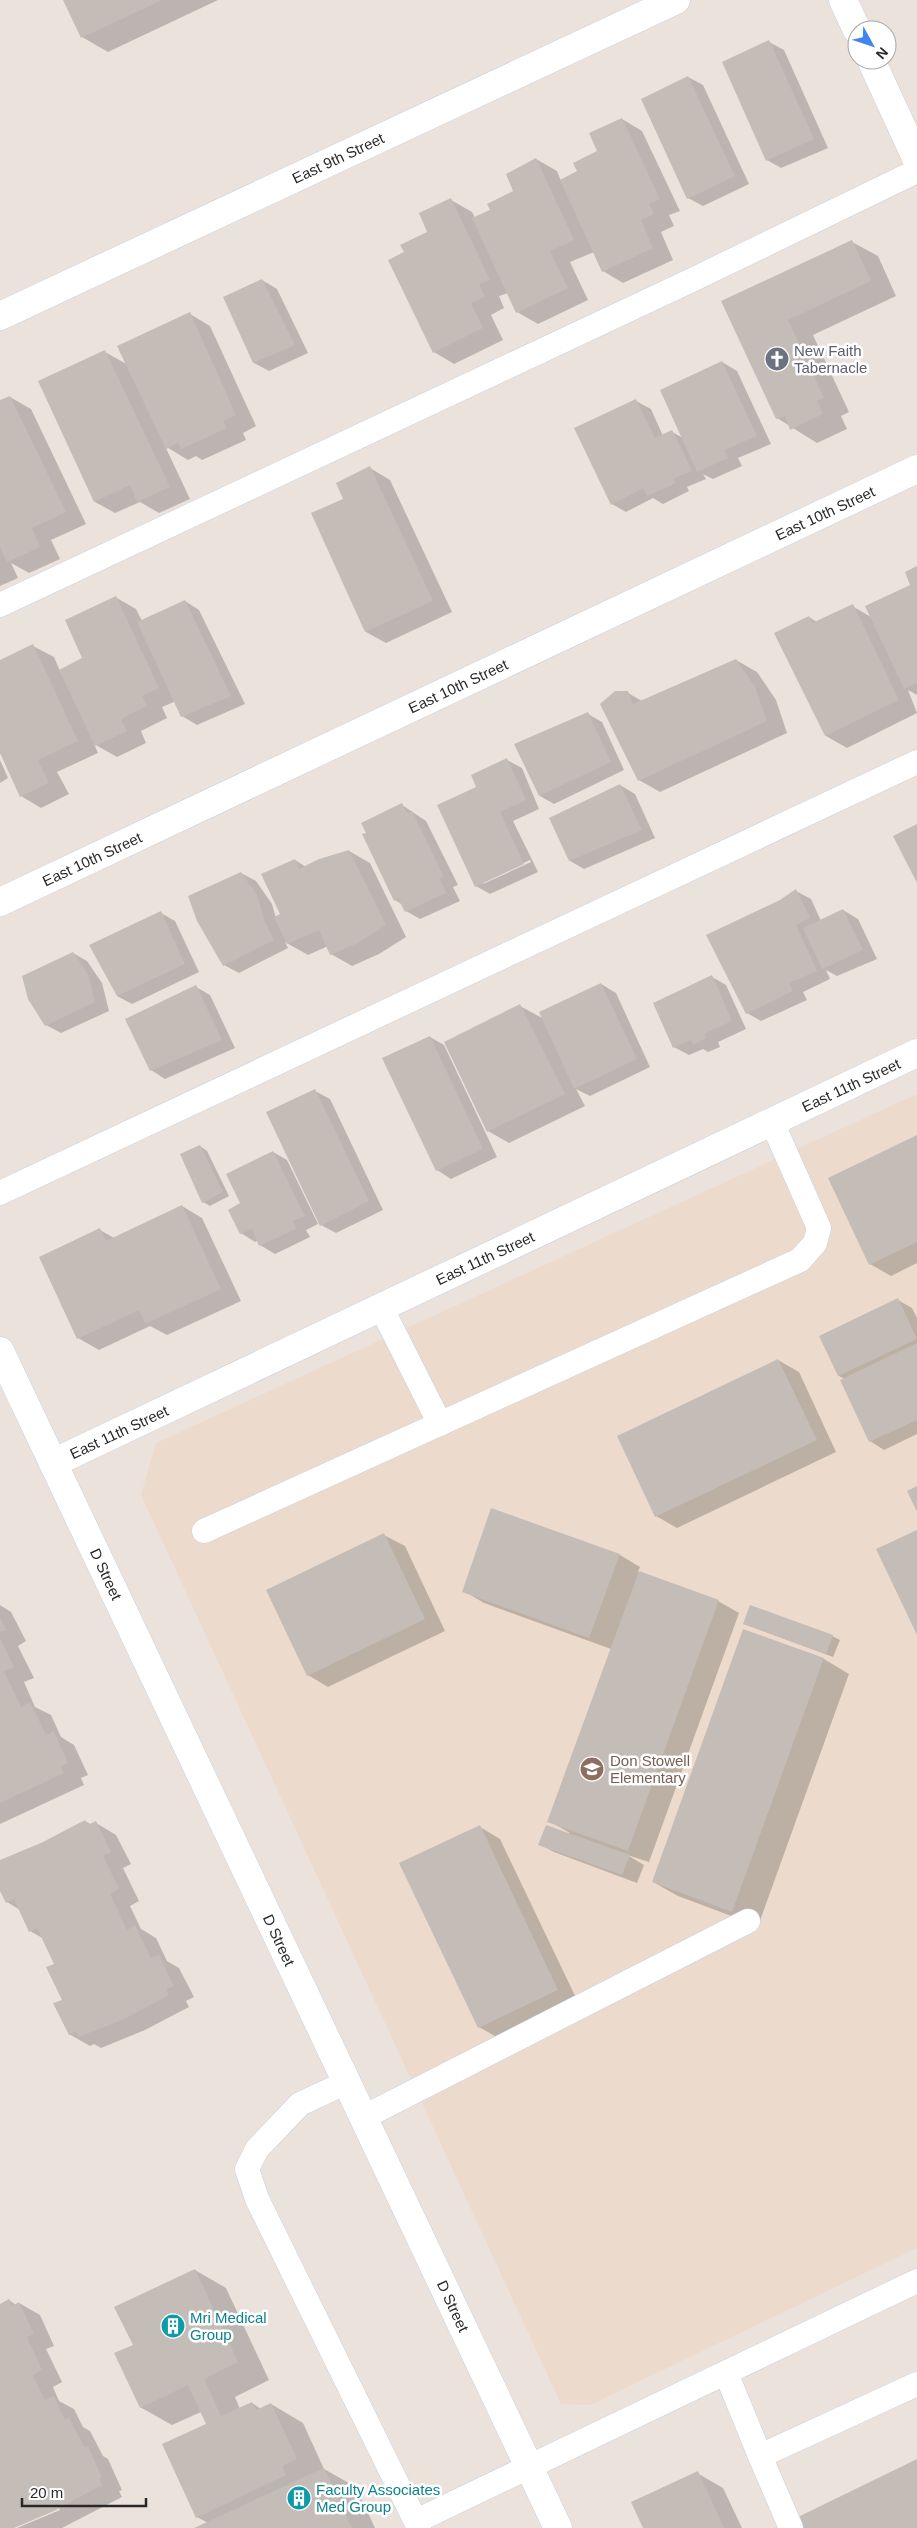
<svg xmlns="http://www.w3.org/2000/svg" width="917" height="2528" viewBox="0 0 917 2528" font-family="Helvetica,sans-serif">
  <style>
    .education { fill: #ecdbcc }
    .shadow { fill: #0003; fill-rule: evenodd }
    .building { fill: #c4bdb7 }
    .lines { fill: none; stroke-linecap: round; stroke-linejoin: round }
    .lane-casing { stroke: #cad0db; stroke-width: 25 }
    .street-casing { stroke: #cad0db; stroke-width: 29 }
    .lane { stroke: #fff; stroke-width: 24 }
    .street { stroke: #fff; stroke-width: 28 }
    .labels { text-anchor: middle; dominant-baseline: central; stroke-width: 5; stroke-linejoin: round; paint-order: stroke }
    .street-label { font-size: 15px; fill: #292929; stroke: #fff }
    .worship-label { font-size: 15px; fill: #5b616d; stroke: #fff; text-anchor: start }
    .education-label { font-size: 15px; fill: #785e54; stroke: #fff; text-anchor: start }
    .culture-label { font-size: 15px; fill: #0d838f; stroke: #fff; text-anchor: start }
  </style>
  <rect width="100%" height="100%" fill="#ebe2dc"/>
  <polygon class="education" points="917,1094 917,2248 590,2405 561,2404 141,1495 156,1443"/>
  <g class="shadow">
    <polygon points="65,0 218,0 108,52 82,37"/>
    <polygon points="769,42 784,50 828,148 781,168 767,160"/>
    <polygon points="688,77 703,85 749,184 703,206 688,198"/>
    <polygon points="622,119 642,131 680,211 669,215 674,226 661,232 673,260 623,283 603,271 594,252 570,262 588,300 538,324 517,312 508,293 499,296 504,308 491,315 503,340 454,364 434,352 406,253 428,232 451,200 472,212 475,218 492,210 515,192 536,159 557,171 561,181 579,172 599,152"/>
    <polygon points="852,242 878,256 896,296 813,335 849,412 841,416 847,429 817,443 777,418 723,302"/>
    <polygon points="262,280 277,289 308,353 269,371 254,363 225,298"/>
    <polygon points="190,314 210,326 256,426 243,433 246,440 202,460 196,456 188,460 165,446 190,499 159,513 140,502 115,513 95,502 105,352 128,365"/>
    <polygon points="722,362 737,371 771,444 738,458 742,466 713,479 703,474 706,479 687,487 689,491 663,504 653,498 626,512 612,504 636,401 651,409 663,436 672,432 683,438"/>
    <polygon points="10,397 31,409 86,524 51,540 60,559 29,573 11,563 18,578 0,586 0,402"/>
    <polygon points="370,468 390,480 452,612 386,643 366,632 345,500"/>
    <polygon points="917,568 917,695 908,690 917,713 847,748 826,736 775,634 809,617 817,622 852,606 871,617 912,585"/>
    <polygon points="115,597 136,609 142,621 185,601 199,610 245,704 197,725 182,716 176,701 162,707 167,718 141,731 146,743 117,757 94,744 98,753 57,772 69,794 41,808 21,796 0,750 0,662 33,646 54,657 60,671 84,659"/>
    <polygon points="736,660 757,672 776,700 787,733 660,792 639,780 628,693 642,701"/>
    <polygon points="588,714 602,722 624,770 554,804 540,796"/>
    <polygon points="0,760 8,778 0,783"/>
    <path d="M507,760l15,8 17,41 -26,12 25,51 -48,22 -14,-8 2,-99zM530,860l1,2 -48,22v-2z"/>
    <polygon points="620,785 635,794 655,838 584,869 570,861"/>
    <polygon points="402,805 426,821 458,885 453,887 460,901 420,919 406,911 403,905 395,900"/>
    <polygon points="349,851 370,863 406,937 379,954 352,966 331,954 328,946 308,955 285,942 288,948 239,973 224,965 241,873 256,881 272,904 276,918 282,914 295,860 306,867"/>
    <polygon points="796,891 811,899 821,921 843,910 858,919 877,959 837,976 826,970 830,979 803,992 807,1000 761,1021 747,1013 780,902"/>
    <polygon points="161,913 175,921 199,972 132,1004 117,996"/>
    <polygon points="73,953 87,961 102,983 109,1011 61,1033 46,1025"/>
    <polygon points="712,977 726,985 746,1029 718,1042 720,1047 708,1052 703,1049 689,1055 674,1047"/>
    <polygon points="601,984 616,993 650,1067 590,1096 576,1089 585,1106 509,1143 488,1131 446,1043 520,1006 544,1019"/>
    <polygon points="196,987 210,995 235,1048 165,1079 151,1070"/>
    <polygon points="430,1037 444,1045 497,1157 451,1179 437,1170"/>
    <polygon points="315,1091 330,1099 383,1210 336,1233 321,1225"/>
    <polygon points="917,1137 917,1263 891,1276 870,1264"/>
    <polygon points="200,1146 207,1151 229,1196 210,1206 203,1202"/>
    <polygon points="273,1152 287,1160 318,1224 306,1230 310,1237 275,1254 260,1245 258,1240 255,1242 241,1233 242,1204"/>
    <polygon points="182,1206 202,1218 241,1301 167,1335 150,1326 99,1350 78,1338 100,1230 114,1238"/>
    <polygon points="898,1300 912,1308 917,1318 917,1434 884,1450 870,1441 845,1379 839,1376 820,1336"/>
    <polygon points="778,1360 799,1372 836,1452 677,1528 656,1516"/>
    <polygon points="492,1509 620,1555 640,1567 638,1572 718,1601 739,1613 649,1862 627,1855 644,1865 637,1883 554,1852 539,1844 570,1833 549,1821 611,1649 484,1603 464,1591"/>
    <polygon points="384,1535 405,1546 445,1631 328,1687 308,1675"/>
    <polygon points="0,1605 11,1612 26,1641 18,1646 34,1678 24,1682 35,1707 51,1715 61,1737 74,1745 88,1775 81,1778 84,1785 0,1824"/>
    <polygon points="744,1624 832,1636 840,1640 833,1657"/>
    <polygon points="744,1630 824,1659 849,1674 758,1926 678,1896 653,1882"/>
    <polygon points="85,1821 92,1825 96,1823 116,1835 131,1864 123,1868 139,1901 130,1906 141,1929 156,1938 167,1961 179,1968 194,1997 186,2001 189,2007 145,2030 101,2048 94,2044 90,2046 69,2034 56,1964 44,1939 30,1931 20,1910 7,1902 0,1888 0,1861 42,1844"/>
    <polygon points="480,1827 500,1839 578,2002 500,2039 479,2027"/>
    <polygon points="195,2270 226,2288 269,2380 235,2397 240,2409 252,2403 261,2409 271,2404 303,2423 324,2469 356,2487 375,2528 197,2528 208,2523 197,2517 207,2425 201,2412 172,2425 140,2407 134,2345"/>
    <polygon points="9,2300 16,2305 19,2303 40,2315 54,2346 46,2349 62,2382 53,2387 59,2401 74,2409 83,2427 90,2431 103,2456 108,2459 122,2490 119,2491 122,2497 62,2528 17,2528 60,2510 59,2508 12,2528 0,2528 0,2305"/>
    <polygon points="697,2473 723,2488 742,2528 645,2528"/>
  </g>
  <g class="building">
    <polygon points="63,0 162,0 81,38"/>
    <polygon points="769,40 814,139 766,161 722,62"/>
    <polygon points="688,76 735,176 687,199 641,99"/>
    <polygon points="622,118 660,199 649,204 654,214 641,220 653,248 602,272 560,180 577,171 573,163 597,151 589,133"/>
    <polygon points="536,158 574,240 550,251 568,288 516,313 472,218 490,210 487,204 513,191 506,174"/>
    <polygon points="451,198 490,280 479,284 485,296 471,303 483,328 433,353 388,260 404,252 400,245 427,232 419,213"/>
    <polygon points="852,240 871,281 788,320 824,398 817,401 823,414 790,430 785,416 776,419 721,301"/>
    <polygon points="262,279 295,345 253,363 223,297"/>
    <polygon points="190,312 236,415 223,421 227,428 181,449 178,443 166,449 117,346"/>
    <polygon points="105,350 170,487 137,502 130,485 94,502 38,381"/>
    <polygon points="722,361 757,436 724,450 728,458 697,472 660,390"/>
    <polygon points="10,396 66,512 32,528 40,547 7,562 0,547 0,400"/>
    <polygon points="636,399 655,438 672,430 692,471 673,479 676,483 647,496 643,488 611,505 574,428"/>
    <polygon points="370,466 433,601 365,632 311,513 343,499 336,483"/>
    <polygon points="917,566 917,683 904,689 865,606 910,585 905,572"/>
    <polygon points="116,596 159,688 142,696 147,706 121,719 127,731 95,746 59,670 82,658 65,620"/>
    <polygon points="185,600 231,696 181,717 137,622"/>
    <polygon points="853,604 899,700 825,736 774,633 809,616 812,623"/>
    <polygon points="33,644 78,741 38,760 49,783 20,797 0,753 0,660"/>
    <polygon points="736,659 755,687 767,721 638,781 600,704 615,691 628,691 633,704"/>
    <polygon points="588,712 611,762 539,796 514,744"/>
    <polygon points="507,758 526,800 500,812 524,864 475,887 437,805 476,787 471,775"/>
    <polygon points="620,784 642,830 569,861 549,818"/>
    <polygon points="402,803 407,813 412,811 444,877 440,879 446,893 405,912 398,898 394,901 362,834 366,833 361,823"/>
    <polygon points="917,824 917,883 893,836"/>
    <polygon points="349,850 386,925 358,943 330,955 319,930 287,944 274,917 280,914 261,874 295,859 299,869 319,859"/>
    <polygon points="241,872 257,895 265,922 274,940 223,966 197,921 188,896"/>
    <polygon points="796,889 810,918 796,925 817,971 789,983 793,991 746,1014 706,935 780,900"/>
    <polygon points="843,909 863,950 822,969 803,928"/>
    <polygon points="161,911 185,964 117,996 89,945"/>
    <polygon points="73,952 88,974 95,1002 45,1026 28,999 22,976"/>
    <polygon points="712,975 732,1021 704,1034 706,1038 693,1045 691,1040 673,1048 653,1003"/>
    <polygon points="601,983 637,1059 574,1089 539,1012"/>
    <polygon points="196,985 222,1040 150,1071 125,1019"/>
    <polygon points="520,1004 565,1094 487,1132 444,1042"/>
    <polygon points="430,1036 483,1149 436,1171 382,1058"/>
    <polygon points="315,1089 369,1201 320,1226 266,1112"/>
    <polygon points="917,1135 917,1242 869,1265 828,1178"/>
    <polygon points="200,1145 223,1192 202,1203 180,1154"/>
    <polygon points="273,1151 305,1216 293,1221 296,1229 259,1246 252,1229 240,1234 228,1210 240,1203 226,1174"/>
    <polygon points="182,1205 221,1289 145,1324 139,1310 77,1339 39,1257 100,1228 106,1241"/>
    <polygon points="898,1298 917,1339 838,1376 819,1336"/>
    <polygon points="917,1343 917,1420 869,1442 840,1380"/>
    <polygon points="778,1359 817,1440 655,1517 617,1436"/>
    <polygon points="917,1486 917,1512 907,1491"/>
    <polygon points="491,1508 620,1554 589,1638 462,1592"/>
    <polygon points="917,1530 917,1635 876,1549"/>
    <polygon points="384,1533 425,1619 307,1676 266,1590"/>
    <polygon points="639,1571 719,1600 628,1851 547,1822"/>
    <polygon points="750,1605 833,1635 826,1654 743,1624"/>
    <polygon points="0,1618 6,1630 0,1632"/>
    <polygon points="743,1629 824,1658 732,1912 652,1882"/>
    <polygon points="0,1638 14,1667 4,1671 21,1707 30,1702 46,1735 54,1731 68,1763 61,1766 64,1773 0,1803"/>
    <polygon points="85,1820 88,1825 96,1821 111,1852 103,1856 119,1889 110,1894 127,1930 135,1925 151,1958 159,1955 174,1986 166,1989 169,1995 124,2019 79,2037 76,2031 69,2035 53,2003 62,2000 46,1967 54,1964 37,1928 29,1932 14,1899 6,1903 0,1891 0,1860 41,1843"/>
    <polygon points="480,1825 558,1990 478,2028 399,1863"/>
    <polygon points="546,1825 630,1855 622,1875 538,1845"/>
    <polygon points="195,2269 238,2362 204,2379 221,2416 252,2402 256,2410 271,2403 297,2459 282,2466 286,2475 196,2518 162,2444 206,2424 188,2385 140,2408 114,2353 133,2345 114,2307"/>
    <polygon points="9,2299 12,2306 19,2302 34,2334 27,2337 42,2370 33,2375 45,2400 54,2396 65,2420 69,2418 85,2448 88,2446 102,2478 99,2479 102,2485 54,2511 14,2528 2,2528 0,2527 0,2304"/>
    <polygon points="917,2459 917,2528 803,2528 798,2517"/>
    <polygon points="324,2468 352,2528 194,2528"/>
    <polygon points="698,2471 724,2528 643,2528 631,2502"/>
  </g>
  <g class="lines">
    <defs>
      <g id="lane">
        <polyline points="0,605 692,280 917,171"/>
        <polyline points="0,1193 917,762"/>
        <polyline points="381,1307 440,1424"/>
        <polyline points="204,1531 800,1260 815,1243 819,1228 772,1122"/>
        <polyline points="347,2082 300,2104 257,2149 247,2169 257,2199 419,2528"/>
        <polyline points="364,2117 748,1921"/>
        <polyline points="726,2373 760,2456 917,2384"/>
        <polyline points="760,2456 791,2528"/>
        <polyline points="416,2521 917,2281"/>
      </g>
      <g id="street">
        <polyline points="843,0 857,30"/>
        <polyline points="871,60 917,160"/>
        <polyline points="0,316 676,0"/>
        <polyline points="0,902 917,469"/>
        <polyline points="0,1351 558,2528"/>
        <polyline points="53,1463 917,1053"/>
      </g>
    </defs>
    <use href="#lane" class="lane-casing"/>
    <use href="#street" class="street-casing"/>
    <use href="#lane" class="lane"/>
    <use href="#street" class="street"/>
  </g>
  <defs>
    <symbol id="church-disc" viewBox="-11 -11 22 22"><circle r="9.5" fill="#6b7280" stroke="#fff"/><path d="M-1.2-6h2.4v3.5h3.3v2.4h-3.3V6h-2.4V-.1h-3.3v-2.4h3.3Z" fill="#fff"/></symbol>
    <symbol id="school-disc" viewBox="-11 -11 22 22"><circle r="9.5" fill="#8d6e63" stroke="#fff"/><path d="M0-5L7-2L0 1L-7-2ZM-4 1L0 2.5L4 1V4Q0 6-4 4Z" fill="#fff"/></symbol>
    <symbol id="building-disc" viewBox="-11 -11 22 22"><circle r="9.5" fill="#0f9aa8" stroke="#fff"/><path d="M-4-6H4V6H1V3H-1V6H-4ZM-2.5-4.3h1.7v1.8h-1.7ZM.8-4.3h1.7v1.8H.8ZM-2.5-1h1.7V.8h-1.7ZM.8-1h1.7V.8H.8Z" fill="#fff"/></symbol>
  </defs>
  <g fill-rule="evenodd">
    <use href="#church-disc" x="763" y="345" width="28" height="28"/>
    <use href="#school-disc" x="578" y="1755" width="28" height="28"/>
    <use href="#building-disc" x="159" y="2312" width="28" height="28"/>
    <use href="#building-disc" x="285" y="2484" width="28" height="28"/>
  </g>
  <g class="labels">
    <g class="street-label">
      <text transform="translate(338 158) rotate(-25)">East 9th Street</text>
      <text transform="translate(825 513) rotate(-25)">East 10th Street</text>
      <text transform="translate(458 686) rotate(-25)">East 10th Street</text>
      <text transform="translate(92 859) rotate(-25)">East 10th Street</text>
      <text transform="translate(851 1085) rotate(-25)">East 11th Street</text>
      <text transform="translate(485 1258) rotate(-25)">East 11th Street</text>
      <text transform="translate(119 1432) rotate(-25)">East 11th Street</text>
      <text transform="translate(106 1574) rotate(65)">D Street</text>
      <text transform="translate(279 1940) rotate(65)">D Street</text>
      <text transform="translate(453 2306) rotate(65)">D Street</text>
    </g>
    <g class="worship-label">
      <text x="794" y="350">New Faith<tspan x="794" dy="17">Tabernacle</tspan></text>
    </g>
    <g class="education-label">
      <text x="610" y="1760">Don Stowell<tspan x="610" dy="17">Elementary</tspan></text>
    </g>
    <g class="culture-label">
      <text x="190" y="2317">Mri Medical<tspan x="190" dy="17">Group</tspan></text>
      <text x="316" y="2489">Faculty Associates<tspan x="316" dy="17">Med Group</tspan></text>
    </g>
  </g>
  <g transform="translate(872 45) rotate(130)"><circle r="24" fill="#ffffff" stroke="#a9a9a9"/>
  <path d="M0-4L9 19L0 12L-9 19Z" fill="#4185f3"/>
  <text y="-8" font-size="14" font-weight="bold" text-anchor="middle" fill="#292929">N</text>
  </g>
  <path d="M22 2498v8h124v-8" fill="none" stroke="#292929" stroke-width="2.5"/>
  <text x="30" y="2498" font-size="15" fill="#292929" stroke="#ffffff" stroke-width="4" paint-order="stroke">20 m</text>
</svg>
